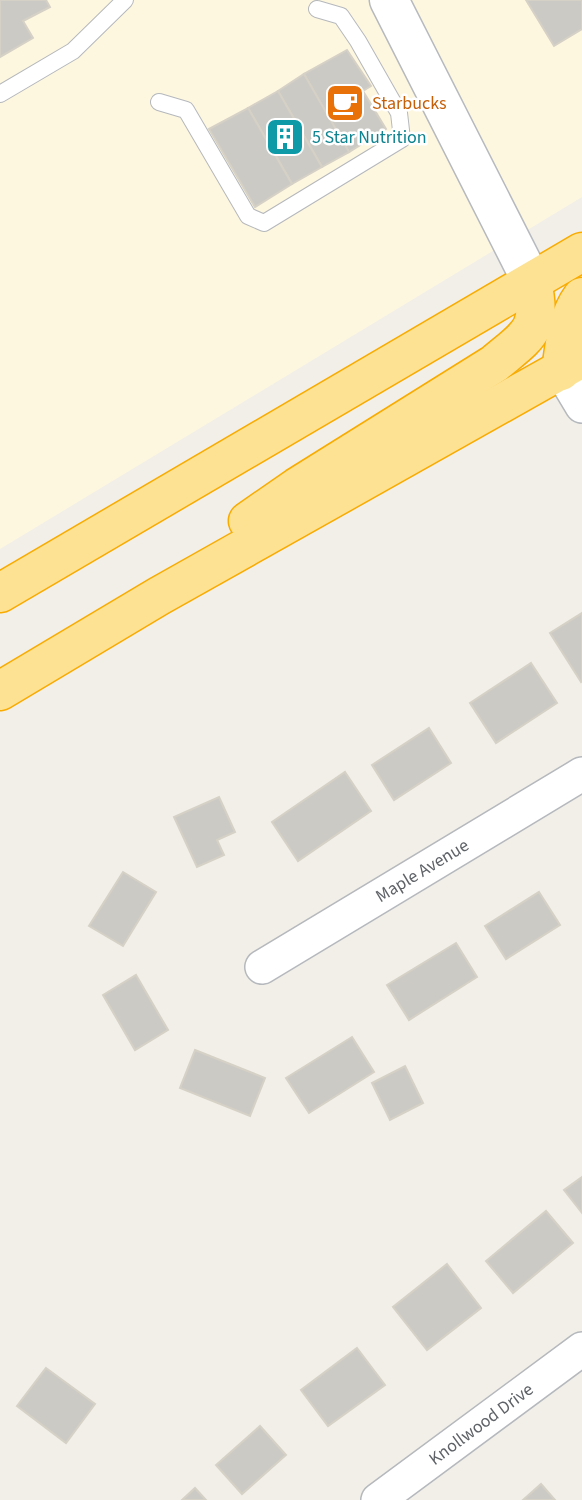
<svg xmlns="http://www.w3.org/2000/svg" width="582" height="1500" viewBox="0 0 582 1500" font-family="'Source Sans 3',sans-serif">
  <style>
    .commercial { fill: #fef7e0 }
    .building { fill: #cccac5; stroke: #d6d1c6; stroke-width: 2 }
    .lines { fill: none; stroke-linecap: round; stroke-linejoin: round }
    .lane-casing { stroke: #b5b8bc; stroke-width: 18 }
    .street-casing { stroke: #b5b8bc; stroke-width: 36 }
    .secondary-casing { stroke: #b6babf; stroke-width: 41 }
    .highway-casing { stroke: #f9ab00; stroke-width: 41 }
    .lane { stroke: #fff; stroke-width: 16 }
    .street { stroke: #fff; stroke-width: 33 }
    .secondary { stroke: #fff; stroke-width: 38 }
    .highway { stroke: #fde293; stroke-width: 38 }
    .labels { text-anchor: middle; dominant-baseline: central; stroke-width: 5; stroke-linejoin: round; paint-order: stroke }
    .food-label { font-size: 18px; fill: #c56008; stroke: #fff; text-anchor: start }
    .culture-label { font-size: 18px; fill: #0d838f; stroke: #fff; text-anchor: start }
    .street-label { font-size: 18px; fill: #5f6368; stroke: #fff }
  </style>
  <rect width="100%" height="100%" fill="#f1efe8"/>
  <polygon class="commercial" points="0,0 582,0 582,197 0,549"/>
  <g class="building">
    <polygon points="0,0 46,0 50,7 23,21 33,38 0,57"/>
    <polygon points="526,0 582,0 582,29 554,46"/>
    <polygon points="347,50 371,86 363,91 386,129 349,152 304,74"/>
    <polygon points="304,74 349,152 322,167 278,91"/>
    <polygon points="278,91 322,167 292,184 248,108"/>
    <polygon points="248,108 292,184 255,207 209,129"/>
    <polygon points="582,613 582,681 581,682 550,633"/>
    <polygon points="531,663 557,703 496,743 470,703"/>
    <polygon points="429,728 451,763 394,800 372,765"/>
    <polygon points="345,772 371,811 298,861 272,822"/>
    <polygon points="219,797 235,832 217,840 224,855 197,867 174,817"/>
    <polygon points="123,872 156,892 123,946 89,926"/>
    <polygon points="539,892 560,925 506,959 485,926"/>
    <polygon points="456,943 477,977 409,1020 387,985"/>
    <polygon points="136,975 168,1030 135,1050 103,995"/>
    <polygon points="352,1037 374,1072 309,1113 286,1078"/>
    <polygon points="195,1050 265,1078 250,1116 180,1088"/>
    <polygon points="405,1066 423,1103 390,1120 372,1083"/>
    <polygon points="582,1177 582,1213 564,1190"/>
    <polygon points="546,1211 573,1243 513,1293 486,1261"/>
    <polygon points="447,1264 481,1308 427,1350 393,1307"/>
    <polygon points="357,1348 385,1385 328,1426 301,1390"/>
    <polygon points="46,1368 95,1404 66,1443 17,1406"/>
    <polygon points="260,1426 286,1455 242,1494 216,1465"/>
    <polygon points="541,1484 555,1500 523,1500"/>
    <polygon points="195,1488 206,1500 182,1500"/>
  </g>
  <g class="lines">
    <defs>
      <g id="lane">
        <polyline points="0,94 73,51 125,0"/>
        <polyline points="159,102 186,110 248,216 264,223 402,139 399,113 358,41 341,16 317,9"/>
      </g>
      <g id="street">
        <polyline points="561,371 582,406"/>
        <path id="s1" d="M262,967l320,-193"/>
        <path id="s2" d="M378,1500l204,-151"/>
      </g>
      <polyline id="secondary" points="389,0 532,282"/>
      <g id="highway">
        <path d="M561,371c4,-27 5,-52 21,-74"/>
        <path d="M248,521l49,-34 197,-123c34,-29 49,-33 38,-82"/>
        <polyline points="0,593 582,252"/>
        <polyline points="0,691 159,596 582,358"/>
      </g>
    </defs>
    <use href="#lane" class="lane-casing"/>
    <use href="#street" class="street-casing"/>
    <use href="#secondary" class="secondary-casing"/>
    <use href="#highway" class="highway-casing"/>
    <use href="#lane" class="lane"/>
    <use href="#street" class="street"/>
    <use href="#secondary" class="secondary"/>
    <use href="#highway" class="highway"/>
  </g>
  <defs>
    <symbol id="cafe-square" viewBox="-11 -11 22 22"><rect x="-9" y="-9" width="18" height="18" rx="4" fill="#e8710a" stroke="#fff"/><path d="M-5.5-4.5H6V0H3Q3 3.5 0 3.5H-2.5Q-5.5 3.5-5.5 0ZM3-3.2v2h1.7v-2ZM-6 4.5H4V6H-6Z" fill="#fff"/></symbol>
    <symbol id="building-square" viewBox="-11 -11 22 22"><rect x="-9" y="-9" width="18" height="18" rx="4" fill="#0f9aa8" stroke="#fff"/><path d="M-4-6H4V6H1V3H-1V6H-4ZM-2.5-4.3h1.7v1.8h-1.7ZM.8-4.3h1.7v1.8H.8ZM-2.5-1h1.7V.8h-1.7ZM.8-1h1.7V.8H.8Z" fill="#fff"/></symbol>
  </defs>
  <g fill-rule="evenodd">
    <use href="#cafe-square" x="323" y="81" width="44" height="44"/>
    <use href="#building-square" x="263" y="115" width="44" height="44"/>
  </g>
  <g class="labels">
    <g class="food-label">
      <text x="372" y="103">Starbucks</text>
    </g>
    <g class="culture-label">
      <text x="312" y="137">5 Star Nutrition</text>
    </g>
    <g class="street-label">
      <text stroke="none"><textPath href="#s1" startOffset="187">Maple Avenue</textPath></text>
      <text stroke="none"><textPath href="#s2" startOffset="128">Knollwood Drive</textPath></text>
    </g>
  </g>
</svg>
